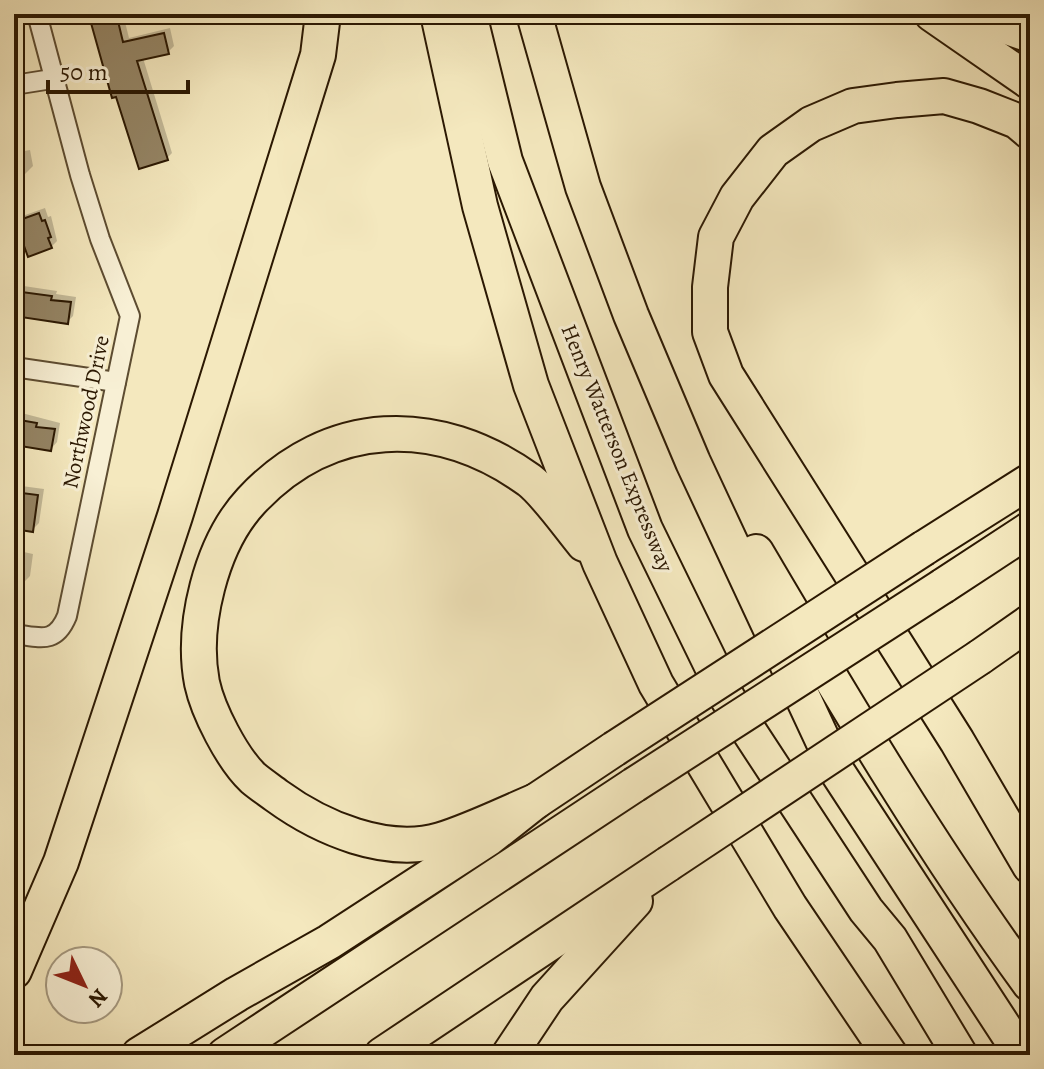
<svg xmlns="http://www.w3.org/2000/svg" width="1044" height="1069" viewBox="0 0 1044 1069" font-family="Alegreya,serif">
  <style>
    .shadow { fill: #0003 }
    .building { fill: #948464; stroke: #2b1802; stroke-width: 2 }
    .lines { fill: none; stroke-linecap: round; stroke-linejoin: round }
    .street-casing { stroke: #5d4c31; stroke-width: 22 }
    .highway-casing { stroke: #2b1802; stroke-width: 38 }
    .street { stroke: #f8f0d5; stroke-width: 18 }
    .highway { stroke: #f4e8be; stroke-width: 34 }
    .highway-bridge-casing { stroke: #2b1802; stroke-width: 38; stroke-linecap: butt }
    .highway-bridge { stroke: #f4e8be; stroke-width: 34 }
    .labels { text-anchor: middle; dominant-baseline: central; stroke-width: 6; stroke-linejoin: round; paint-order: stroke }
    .street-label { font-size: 22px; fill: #2b1802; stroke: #f8f0d5 }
  </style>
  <rect width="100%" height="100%" fill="#f4e8be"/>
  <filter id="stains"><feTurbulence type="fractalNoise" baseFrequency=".0025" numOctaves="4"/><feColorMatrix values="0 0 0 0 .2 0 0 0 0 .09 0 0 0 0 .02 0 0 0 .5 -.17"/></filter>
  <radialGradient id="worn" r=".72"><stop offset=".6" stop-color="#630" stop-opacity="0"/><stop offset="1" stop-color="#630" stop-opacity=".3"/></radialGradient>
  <g class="shadow">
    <polygon points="91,14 123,14 129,38 170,28 174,46 168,52 143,58 172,153 166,159 117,95 114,96"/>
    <polygon points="30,150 33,166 24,175 14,176 14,153"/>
    <polygon points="45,208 48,217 51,216 57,241 51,247 25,243 14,247 14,219"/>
    <polygon points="17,285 57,291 56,294 76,297 73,316 67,322 14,314 14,288"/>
    <polygon points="14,411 60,423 57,442 51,449 17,444 14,466"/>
    <polygon points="14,485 44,489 39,523 32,530 23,529 19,551 33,554 30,576 23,583 14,581"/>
  </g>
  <g class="building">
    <polygon points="117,17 123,42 164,33 169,54 137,61 168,160 139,169 116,97 112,98 91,23"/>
    <polygon points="39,213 42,221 45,220 51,237 48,238 52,248 28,257 24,246 14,249 14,222"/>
    <polygon points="14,291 52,296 51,300 71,302 68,324 14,316"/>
    <polygon points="14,419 37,423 36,427 55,429 51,451 14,445"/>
    <polygon points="14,492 38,495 33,532 14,529"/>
  </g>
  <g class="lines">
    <defs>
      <g id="street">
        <polyline points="14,85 52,79"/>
        <polyline points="14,367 116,382"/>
        <path d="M14,634c26,3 41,11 53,-18l63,-300 -30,-77 -20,-64 -43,-161"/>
      </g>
      <g id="highway">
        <polyline points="438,14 480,206 531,385 600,563 656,684 790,907 890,1055"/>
        <polyline points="469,14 505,161 645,529 728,699 866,910 890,939 960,1055"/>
        <polyline points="534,14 583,187 631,315 693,462 838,773 1022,1055"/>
        <polyline points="932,14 1030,82"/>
        <polyline points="970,14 1030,35"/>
        <polyline points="1030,132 1017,121 979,106 944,96 897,100 853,106 811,124 773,151 737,197 716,237 710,287 710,332 726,375 957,741 1030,866"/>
        <polyline points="924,548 1030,481"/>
        <path d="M756,552c87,147 173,294 274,432"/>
        <polyline points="943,586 1030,529"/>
        <polyline points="980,657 1030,622"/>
        <path d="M536,801c-31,13 -63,29 -95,39 -55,16 -120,-12 -164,-44 -8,-6 -17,-12 -24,-18 -21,-20 -45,-67 -51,-95 -11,-57 9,-139 49,-182 78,-84 186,-87 278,-21 17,13 40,46 55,64"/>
        <polyline points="14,971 61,862 175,516 318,55 323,14"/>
        <polyline points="139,1055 237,994 329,942 489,838 536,801 614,749"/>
        <polyline points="225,1055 634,785"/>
        <polyline points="382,1055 668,864"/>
        <polyline points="509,1055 547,998 635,901"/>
      </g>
    </defs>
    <use href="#street" class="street-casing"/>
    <use href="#highway" class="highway-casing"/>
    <use href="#street" class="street"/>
    <use href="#highway" class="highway"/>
    <defs>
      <g id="highway-bridge">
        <polyline points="614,749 924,548"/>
        <polyline points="634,785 943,586"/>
        <polyline points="668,864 980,657"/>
      </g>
    </defs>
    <use href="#highway-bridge" class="highway-bridge-casing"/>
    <use href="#highway-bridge" class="highway-bridge"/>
  </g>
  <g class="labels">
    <g class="street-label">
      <text transform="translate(86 412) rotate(-78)">Northwood Drive</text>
      <text transform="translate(617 448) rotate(68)">Henry Watterson Expressway</text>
    </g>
  </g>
  <rect width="1044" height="1069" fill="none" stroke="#f4e8be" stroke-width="48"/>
  <rect x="16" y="16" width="1012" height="1037" fill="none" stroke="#2b1802" stroke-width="4"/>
  <rect x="24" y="24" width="996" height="1021" fill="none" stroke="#2b1802" stroke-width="2"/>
  <g transform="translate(84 985) rotate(133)"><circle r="38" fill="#f8f0d5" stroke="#a69a81" stroke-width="2"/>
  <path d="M0-6L14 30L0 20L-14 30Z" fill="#8f2418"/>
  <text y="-12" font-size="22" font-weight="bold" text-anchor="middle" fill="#2b1802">N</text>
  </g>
  <path d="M48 80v12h140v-12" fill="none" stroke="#2b1802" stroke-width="4"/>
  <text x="60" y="80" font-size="24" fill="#2b1802" stroke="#f8f0d5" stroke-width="6" paint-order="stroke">50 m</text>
  <rect width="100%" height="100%" filter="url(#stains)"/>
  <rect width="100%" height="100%" fill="url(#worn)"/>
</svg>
